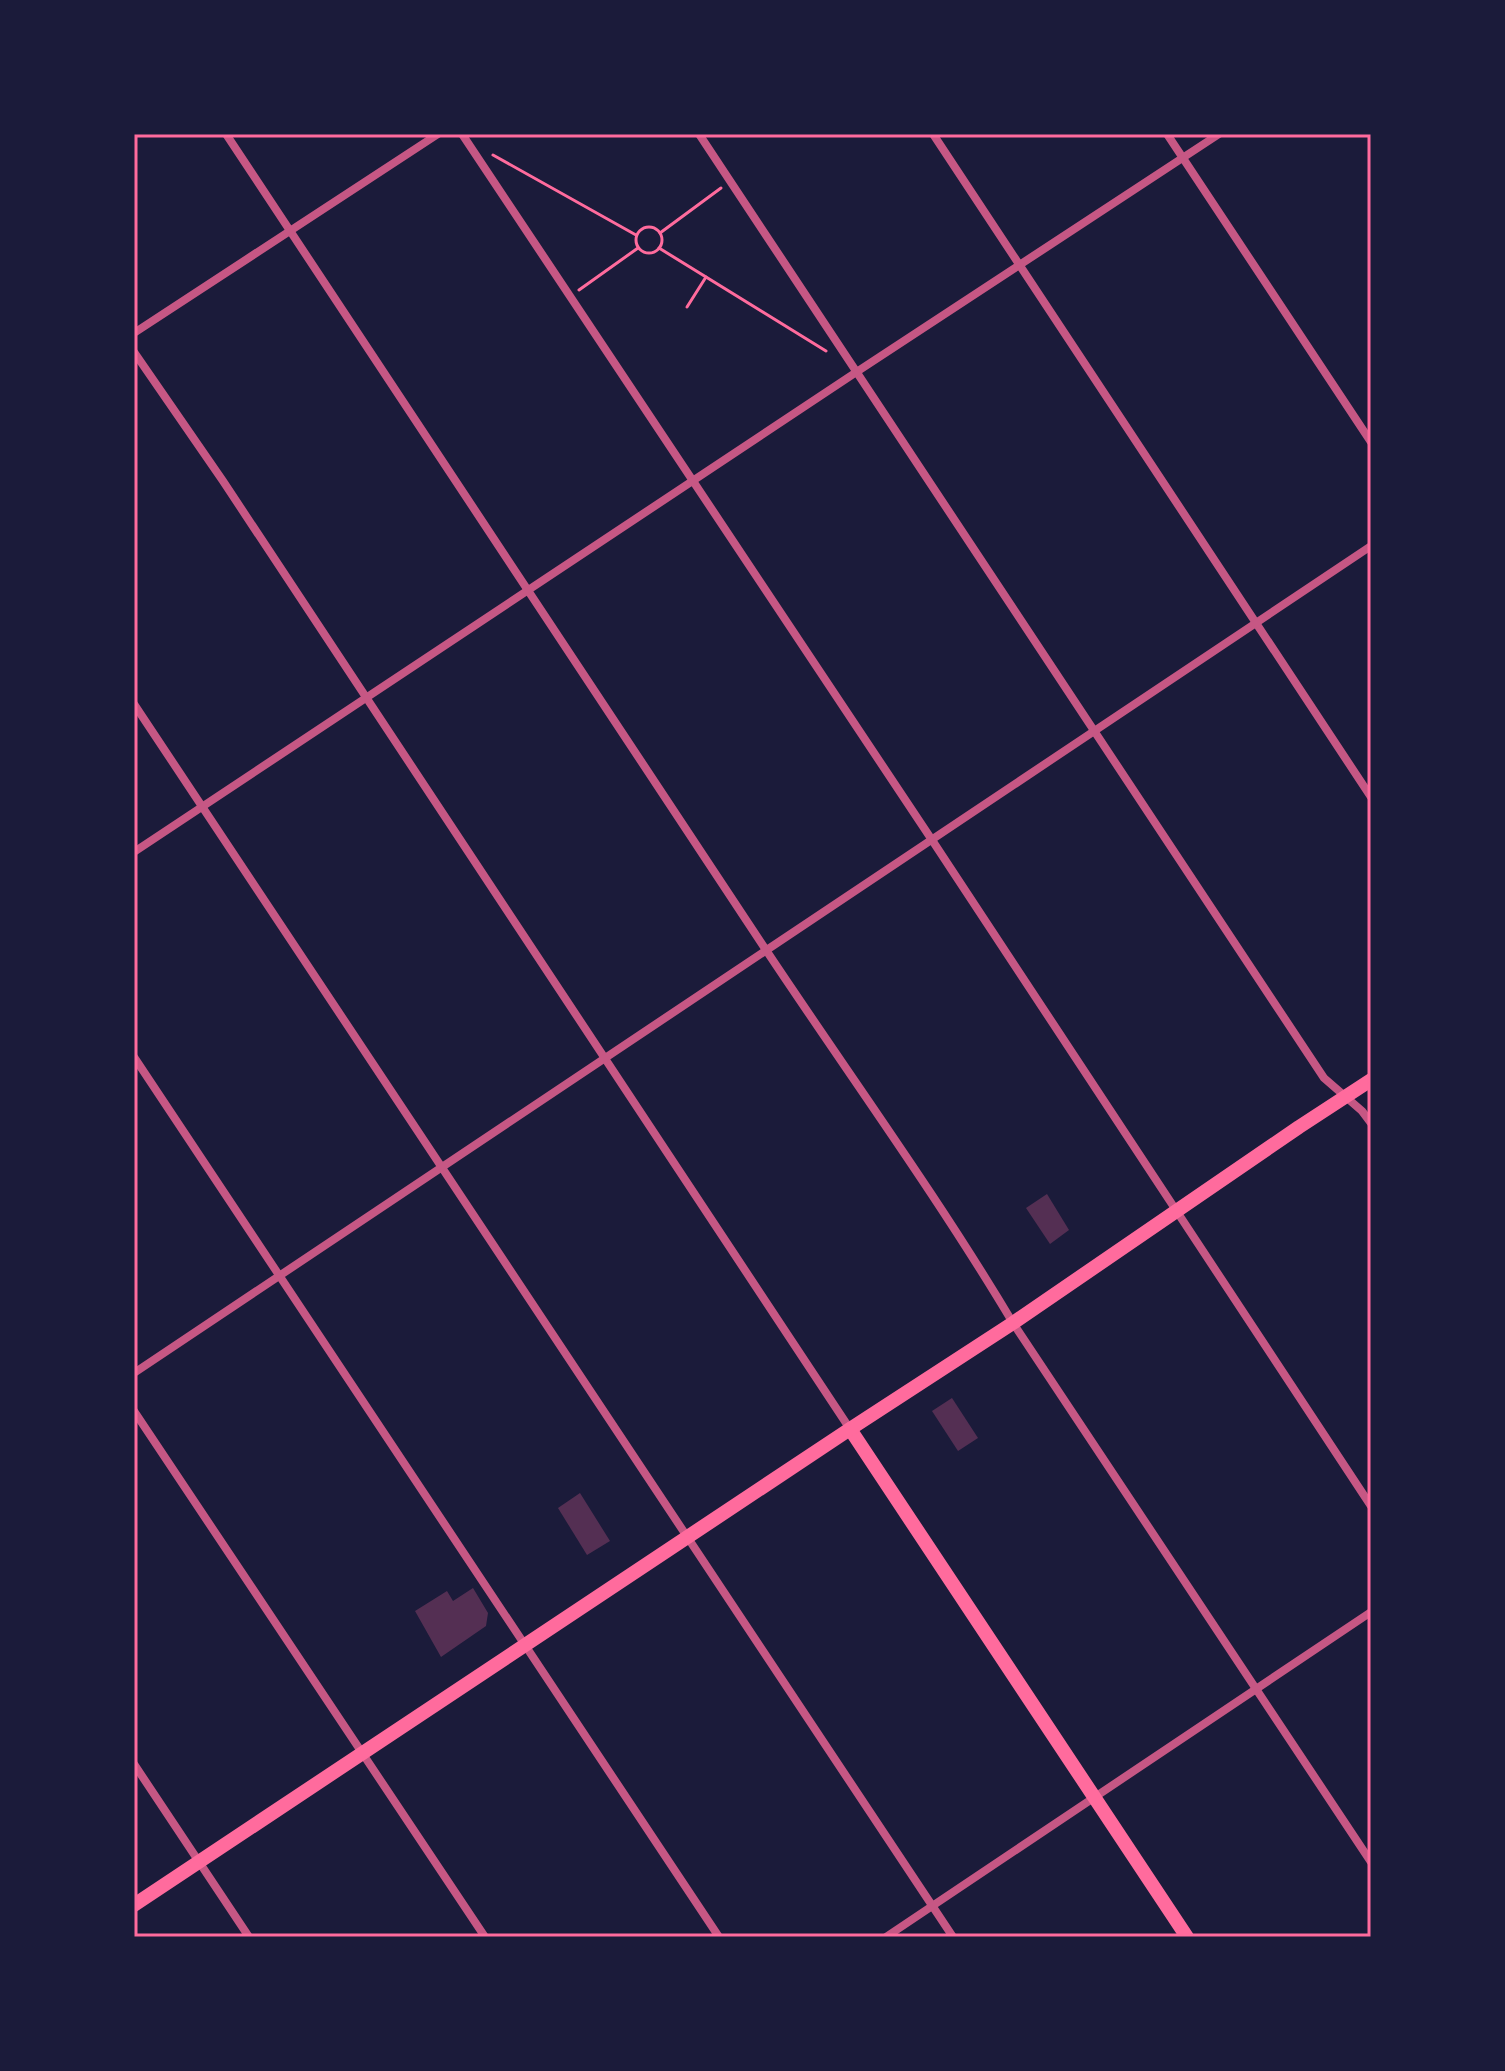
<svg xmlns="http://www.w3.org/2000/svg" width="1505" height="2071" viewBox="0 0 1505 2071" font-family="Spectral,serif">
  <style>
    .building { fill: #542f53 }
    .lines { fill: none; stroke-linecap: round; stroke-linejoin: round }
    .path { stroke: #ff6b9d; stroke-width: 3 }
    .minor { stroke: #c65784; stroke-width: 8 }
    .secondary { stroke: #ff6b9d; stroke-width: 14 }
    .neatline { fill: none; stroke: #ff6b9d; stroke-width: 3 }
  </style>
  <rect width="100%" height="100%" fill="#1b1b3a"/>
  <g class="building">
    <polygon points="1047,1194 1069,1230 1050,1244 1026,1208"/>
    <polygon points="952,1398 978,1438 958,1451 932,1411"/>
    <polygon points="580,1493 610,1541 587,1555 558,1508"/>
    <polygon points="473,1588 488,1613 486,1626 441,1657 415,1611 447,1591 453,1601"/>
  </g>
  <g class="lines">
    <g class="path">
      <polyline points="493,155 636,235"/>
      <circle cx="649" cy="240" r="13"/>
      <polyline points="660,233 721,188"/>
      <polyline points="659,248 826,351"/>
      <polyline points="579,290 638,248"/>
      <polyline points="687,307 706,277"/>
    </g>
    <g class="minor">
      <path d="M226,134c180,271 359,542 538,813 83,125 172,247 249,376l358,539"/>
      <polyline points="462,134 932,840 1371,1506"/>
      <polyline points="699,134 1324,1078 1362,1111 1371,1123"/>
      <polyline points="933,134 1371,797"/>
      <polyline points="1167,134 1371,442"/>
      <polyline points="134,333 438,134"/>
      <polyline points="134,352 223,481 850,1429"/>
      <polyline points="134,704 953,1937"/>
      <polyline points="134,852 858,371 1219,134"/>
      <polyline points="134,1057 719,1937"/>
      <polyline points="134,1373 1371,546"/>
      <polyline points="134,1411 485,1937"/>
      <polyline points="134,1764 249,1937"/>
      <polyline points="886,1937 1371,1612"/>
    </g>
    <g class="secondary">
      <polyline points="850,1429 1187,1937"/>
      <polyline points="134,1905 850,1429 1013,1323 1299,1127 1371,1080"/>
    </g>
  </g>
  <rect width="1505" height="2071" fill="none" stroke="#1b1b3a" stroke-width="272"/>
  <rect x="136" y="136" width="1233" height="1799" class="neatline"/>
</svg>
